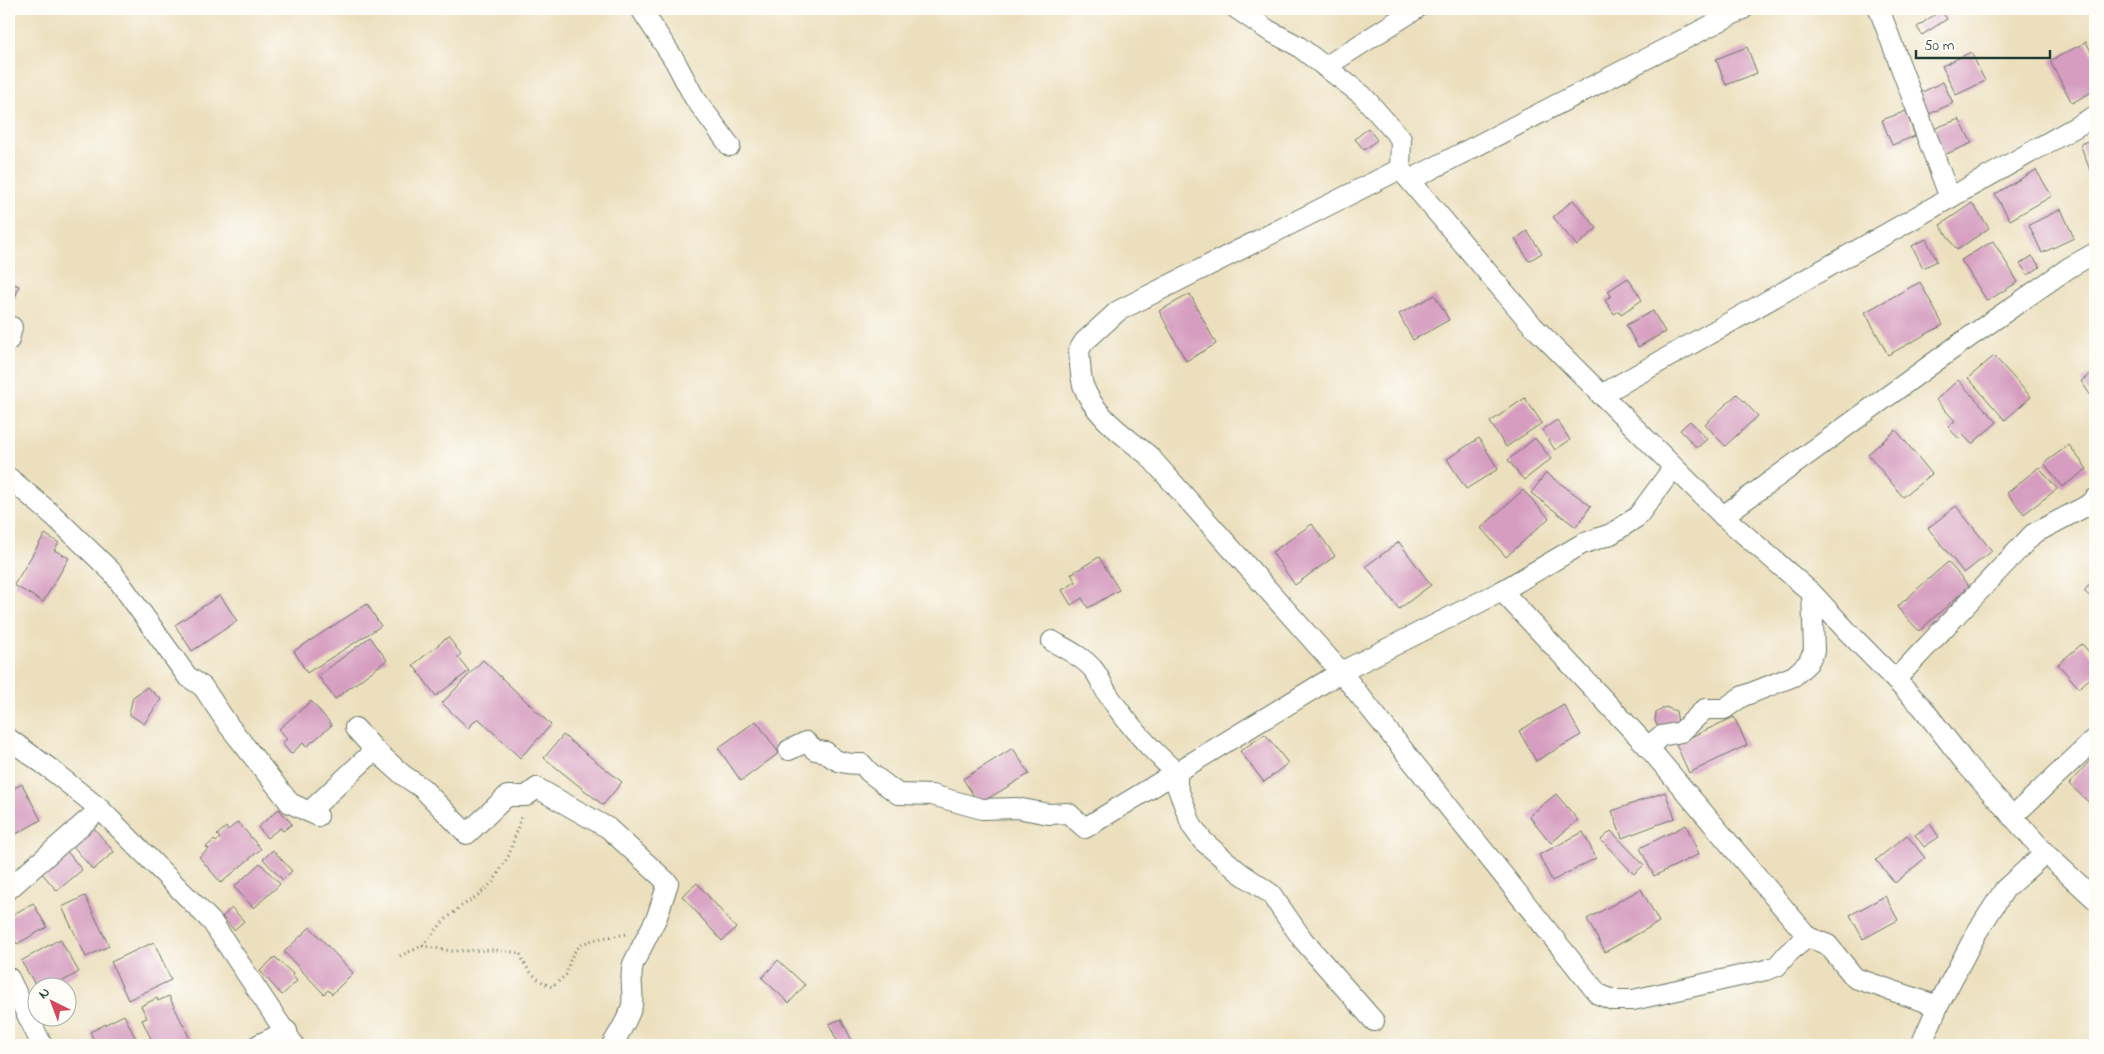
<svg xmlns="http://www.w3.org/2000/svg" width="2104" height="1054" viewBox="0 0 2104 1054" font-family="'Indie Flower',sans-serif">
  <style>
    .building { fill: #d69dc0 }
    .lines { fill: none; stroke-linecap: round; stroke-linejoin: round }
    .minor-casing { stroke: #677664; stroke-width: 22 }
    .path { stroke: #677664; stroke-width: 3; stroke-dasharray: 1 4; stroke-linecap: butt }
    .minor { stroke: #fff; stroke-width: 20 }
  </style>
  <rect width="100%" height="100%" fill="#fdfcf7"/>
  <filter id="ink" filterUnits="userSpaceOnUse"><feTurbulence type="fractalNoise" baseFrequency=".02" numOctaves="2"/><feDisplacementMap in="SourceGraphic" scale="10" xChannelSelector="R" yChannelSelector="G"/><feConvolveMatrix kernelMatrix="1 2 1 2 8 2 1 2 1" color-interpolation-filters="sRGB"/></filter>
  <filter id="wash" filterUnits="userSpaceOnUse"><feTurbulence type="fractalNoise" baseFrequency=".0096" numOctaves="4" result="noise"/><feDisplacementMap in="SourceGraphic" scale="20" xChannelSelector="R" yChannelSelector="G"/><feGaussianBlur stdDeviation="1.12" result="paint"/><feColorMatrix in="noise" values="0 0 0 0 0 0 0 0 0 0 0 0 0 0 0 0 0 1.4 0 .05"/><feComposite in="paint" operator="in"/></filter>
  <g filter="url(#wash)">
    <rect width="100%" height="100%" fill="#ecdfbd"/>
    <g id="blocks">
      <g class="building">
        <polygon points="1941,10 1947,19 1922,35 1917,27"/>
        <polygon points="2086,42 2095,59 2095,90 2072,103 2050,61"/>
        <polygon points="1747,47 1757,73 1726,85 1716,59"/>
        <polygon points="1971,52 1985,81 1956,95 1942,66"/>
        <polygon points="1943,82 1953,103 1929,114 1920,93"/>
        <polygon points="1906,111 1915,136 1892,145 1882,120"/>
        <polygon points="1959,119 1972,143 1944,155 1933,129"/>
        <polygon points="1368,128 1377,140 1364,150 1355,139"/>
        <polygon points="2095,138 2095,168 2090,170 2080,144"/>
        <polygon points="2036,170 2052,196 2010,220 1995,194"/>
        <polygon points="1573,200 1597,228 1577,246 1553,217"/>
        <polygon points="1972,203 1989,228 1957,250 1940,225"/>
        <polygon points="2061,209 2074,238 2042,253 2029,225"/>
        <polygon points="1527,231 1542,253 1529,261 1515,239"/>
        <polygon points="1926,239 1937,261 1923,268 1912,246"/>
        <polygon points="1993,241 2018,282 1987,301 1961,260"/>
        <polygon points="2032,256 2040,267 2028,275 2020,264"/>
        <polygon points="1628,278 1642,300 1621,314 1619,311 1614,314 1605,300 1611,296 1608,291"/>
        <polygon points="9,282 19,286 14,301 9,299"/>
        <polygon points="1920,282 1943,325 1888,355 1865,312"/>
        <polygon points="1190,294 1216,344 1186,361 1159,311"/>
        <polygon points="1435,295 1449,320 1413,340 1399,314"/>
        <polygon points="1653,311 1665,332 1638,347 1626,325"/>
        <polygon points="1994,356 2031,397 2005,420 1968,378"/>
        <polygon points="2095,371 2095,402 2081,381"/>
        <polygon points="1958,380 1997,422 1972,444 1963,435 1959,439 1948,427 1955,421 1936,400"/>
        <polygon points="1737,394 1758,416 1725,446 1705,424"/>
        <polygon points="1525,398 1542,423 1506,447 1490,422"/>
        <polygon points="1557,420 1570,440 1555,450 1542,430"/>
        <polygon points="1690,421 1707,439 1697,448 1680,430"/>
        <polygon points="1896,430 1932,474 1903,497 1868,454"/>
        <polygon points="1479,438 1498,469 1466,489 1447,459"/>
        <polygon points="1535,438 1551,459 1524,480 1508,460"/>
        <polygon points="2069,445 2087,469 2062,487 2044,463"/>
        <polygon points="2039,467 2057,489 2024,514 2007,493"/>
        <polygon points="1546,473 1591,506 1576,527 1531,493"/>
        <polygon points="1523,490 1549,518 1506,557 1481,528"/>
        <polygon points="1956,506 1992,551 1964,573 1928,528"/>
        <polygon points="1312,524 1335,556 1295,585 1272,552"/>
        <polygon points="45,534 59,543 54,550 69,558 43,602 14,585"/>
        <polygon points="1399,542 1431,585 1399,609 1366,566"/>
        <polygon points="1099,557 1119,590 1088,608 1082,598 1071,605 1062,590 1076,582 1071,574"/>
        <polygon points="1948,562 1969,586 1919,631 1897,607"/>
        <polygon points="2095,578 2095,601 2084,591"/>
        <polygon points="220,595 237,621 192,651 175,625"/>
        <polygon points="367,604 381,626 307,673 294,651"/>
        <polygon points="370,637 387,660 335,699 318,676"/>
        <polygon points="448,637 461,654 458,657 469,671 436,696 413,665"/>
        <polygon points="2082,644 2095,659 2095,674 2079,688 2058,664"/>
        <polygon points="483,660 551,725 520,758 478,718 468,728 442,703"/>
        <polygon points="147,687 161,699 144,724 129,714 133,697"/>
        <polygon points="311,701 332,725 306,747 303,743 291,754 282,743 287,739 279,729"/>
        <polygon points="1564,705 1581,735 1536,761 1519,731"/>
        <polygon points="1665,707 1676,711 1678,723 1658,727 1655,721 1656,713"/>
        <polygon points="1734,717 1747,745 1689,773 1676,744"/>
        <polygon points="756,721 779,753 741,781 718,748"/>
        <polygon points="1265,734 1288,763 1264,782 1240,751"/>
        <polygon points="563,735 622,782 603,805 544,758"/>
        <polygon points="1013,748 1029,774 979,804 963,779"/>
        <polygon points="2095,755 2095,808 2069,784"/>
        <polygon points="22,784 41,820 11,837 9,832 9,791"/>
        <polygon points="1665,792 1675,818 1622,838 1612,811"/>
        <polygon points="1556,794 1578,820 1551,843 1529,816"/>
        <polygon points="279,809 292,824 283,831 280,828 267,838 258,827"/>
        <polygon points="238,822 261,849 221,883 199,857 209,849 206,847 214,840 216,842 220,838 217,835 226,827 228,830"/>
        <polygon points="1930,824 1939,837 1924,847 1915,835"/>
        <polygon points="1686,825 1699,854 1654,876 1640,848"/>
        <polygon points="94,828 114,852 93,870 73,846"/>
        <polygon points="1611,831 1644,865 1634,874 1601,840"/>
        <polygon points="1583,832 1596,858 1552,881 1539,855"/>
        <polygon points="1907,835 1925,858 1895,883 1876,860"/>
        <polygon points="66,850 82,870 57,891 41,872"/>
        <polygon points="273,850 292,871 283,880 263,859"/>
        <polygon points="260,863 280,884 254,908 234,887"/>
        <polygon points="697,883 736,928 722,941 682,896"/>
        <polygon points="1641,889 1659,922 1605,952 1587,919"/>
        <polygon points="85,896 109,946 86,957 62,907"/>
        <polygon points="1885,896 1898,920 1863,939 1850,915"/>
        <polygon points="33,903 47,927 17,944 9,930 9,917"/>
        <polygon points="232,908 244,921 234,930 222,917"/>
        <polygon points="310,927 353,973 332,994 328,990 324,994 284,952"/>
        <polygon points="60,939 79,972 54,986 38,986 38,989 21,961"/>
        <polygon points="154,942 171,980 128,1000 111,962"/>
        <polygon points="275,957 293,974 292,975 297,981 282,995 260,971"/>
        <polygon points="778,960 805,985 789,1003 762,978"/>
        <polygon points="169,996 193,1045 154,1045 142,1020 147,1018 141,1006 157,998 158,1001"/>
        <polygon points="124,1015 139,1045 96,1045 90,1032"/>
        <polygon points="841,1019 854,1045 839,1045 829,1024"/>
      </g>
    </g>
  </g>
  <g filter="url(#ink)">
    <use href="#blocks" fill-opacity="0" stroke="#677664" stroke-width="1"/>
    <g class="lines">
      <defs>
        <g id="minor">
          <polyline points="641,9 675,61 694,97 730,146"/>
          <polyline points="1237,9 1268,30 1298,46 1362,95 1401,139 1400,169 1533,326 1723,516 1812,593 1847,631 1922,707 1966,764 2045,853 2095,899"/>
          <polyline points="1879,9 1950,198"/>
          <polyline points="1325,67 1416,9"/>
          <path d="M1400,169l-282,142 -34,31 -5,8c1,11 1,24 4,35 11,31 42,51 66,71l192,216 161,-81"/>
          <polyline points="1410,180 1743,9"/>
          <polyline points="9,340 12,327"/>
          <polyline points="1601,395 2095,116"/>
          <polyline points="9,478 54,516 113,573 187,676 203,687 229,726 290,803 318,816"/>
          <polyline points="1723,516 1958,345 2070,267 2095,253"/>
          <polyline points="1812,593 1814,651 1808,663 1794,676 1741,697 1724,709 1705,709 1681,732 1661,736 1648,747 1808,937 1828,945 1855,978 1938,1006"/>
          <path d="M1052,641c14,8 31,16 41,28 7,8 10,19 16,27 19,29 42,54 68,77v13l15,40 11,15 36,31 32,22 32,46 71,81"/>
          <polyline points="1895,680 2033,534 2090,504 2095,499"/>
          <polyline points="9,739 49,768 100,809 212,922 294,1045"/>
          <polyline points="1648,747 1502,591 1582,544 1611,534 1637,517 1674,467"/>
          <path d="M375,750l28,25 19,13 45,46 40,-38h19l11,-8 71,40 60,55 -11,34 -24,47c-4,14 1,27 -1,41 -3,13 -13,28 -20,40"/>
          <path d="M789,750l17,-8 9,8 11,2c9,11 22,12 36,12l7,8 29,22 34,1 50,14 35,-1 32,6 19,-1 17,15 256,-156 257,322 15,6h20l133,-30 11,-4 11,-13 20,-16"/>
          <polyline points="309,812 375,750 355,728"/>
          <polyline points="2012,817 2095,739"/>
          <polyline points="9,889 100,809"/>
          <polyline points="9,978 42,1045"/>
          <polyline points="258,1045 287,1031"/>
          <polyline points="1921,1045 1938,1006 1977,932 2005,889 2045,853"/>
        </g>
      </defs>
      <use href="#minor" class="minor-casing"/>
      <g class="path">
        <path d="M422,946l29,5 45,-1 24,3c5,16 16,27 32,34l15,-13c5,-38 29,-34 60,-40"/>
        <polyline points="400,956 422,946 443,922 460,907 476,897 493,882 509,855 522,814"/>
      </g>
      <use href="#minor" class="minor"/>
    </g>
  </g>
  <rect width="2104" height="1054" fill="none" stroke="#fdfcf7" stroke-width="30"/>
  <g transform="translate(52 1002) rotate(318)"><circle r="24" fill="#fdfcf7" stroke="#a4b0a9"/>
  <path d="M0-4L9 19L0 12L-9 19Z" fill="#d1495b"/>
  <text y="-8" font-size="14" font-weight="bold" text-anchor="middle" fill="#1f3d34">N</text>
  </g>
  <path d="M1916 50v8h134v-8" fill="none" stroke="#1f3d34" stroke-width="2.5"/>
  <text x="1924" y="50" font-size="15" fill="#1f3d34" stroke="#fdfcf7" stroke-width="4" paint-order="stroke">50 m</text>
</svg>
